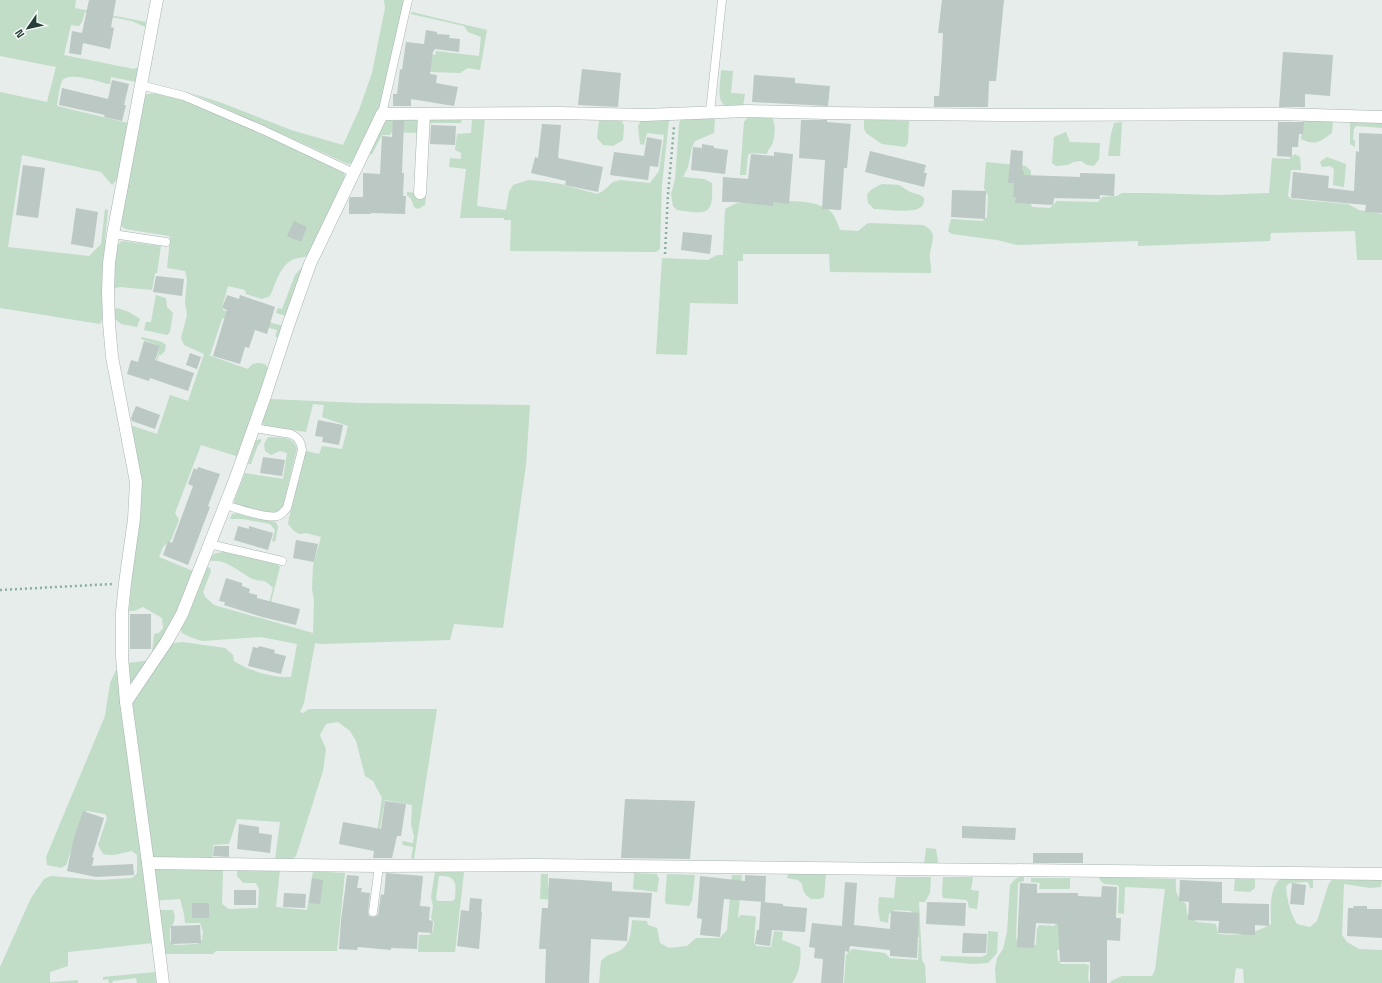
<svg xmlns="http://www.w3.org/2000/svg" width="1382" height="983" viewBox="0 0 1382 983" font-family="'Space Grotesk',sans-serif">
  <style>
    .green { fill: #c1dcc7; fill-rule: evenodd }
    .building { fill: #bbc8c3 }
    .lines { fill: none; stroke-linecap: round; stroke-linejoin: round }
    .lane-casing { stroke: #a9b5b1; stroke-width: 9 }
    .street-casing { stroke: #a9b5b1; stroke-width: 13 }
    .path { stroke: #8aaea1; stroke-width: 2.5; stroke-dasharray: 2 3; stroke-linecap: butt }
    .lane { stroke: #fff; stroke-width: 8 }
    .street { stroke: #fff; stroke-width: 12 }
  </style>
  <rect width="100%" height="100%" fill="#e6edea"/>
  <g class="green">
    <path d="M0,0h76l-1,8 71,14 -1,5 -13,-6 -47,-9 -3,10 -3,4 -8,-1 -7,30 70,14 5,-2 -3,15 -25,-5 -1,7h-2c-9,-2 -40,-13 -46,-3 -3,7 -4,18 -5,25l71,17 -11,56 -5,6 -11,-13 -79,-17 -14,92 81,9 12,-12 4,-35 3,1 -3,30 2,4 -3,71 -4,9 -100,-16v-216l47,10 9,-35 -56,-11z"/>
    <polygon points="384,0 405,0 379,112 353,163 348,164 191,93 222,103 291,130 343,145 359,110 372,73 385,8"/>
    <polygon points="412,12 487,30 480,70 468,68 460,73 432,72 419,67 418,53 435,55 436,51 479,56 481,37 468,32 464,26 411,14"/>
    <path d="M721,70l12,1 -2,22 14,1 -2,12c-5,0 -11,1 -16,0 -12,-3 -6,-26 -6,-36z"/>
    <path d="M156,93l19,4 89,36 80,40 1,5 -35,77c-5,3 -11,2 -16,4 -14,6 -18,24 -24,37l-8,3 -16,-5 -1,-4 -17,-4 -6,21 1,3 61,16 -5,11h-4l2,-7 -50,-13 -5,2 -12,36h-2l40,14c4,-7 11,-7 18,-4l2,3 -29,89 -38,-12 -26,68 4,7 -8,20 -8,7 -4,10 34,14 -19,47 -19,35h-3l2,-19 5,-1 4,-5 -1,-10 -19,-11 -9,4h-5l4,-45 -3,-141 27,9 13,-39 18,6 16,-47 -20,-9 -3,-7 6,-23 -2,-13 2,-23 -2,-8 -18,-3 3,-29 -1,-3 -44,-7 -5,-4 23,-128 4,-3z"/>
    <path d="M748,117l24,1c4,5 3,17 1,24 -1,4 -5,7 -6,12l-16,-1 -3,2 -2,20h-6l4,-53z"/>
    <polygon points="462,118 461,123 432,123 429,125 429,141 426,141 428,119"/>
    <polygon points="485,118 477,206 506,210 509,192 513,185 528,180 541,181 561,184 597,194 603,191 613,182 620,180 650,183 659,171 664,135 647,133 644,145 640,144 638,126 642,119 669,120 662,185 660,249 656,252 510,251 511,220 504,220 504,218 460,218 466,169 449,167 450,158 461,159 461,153 455,150 457,134 471,133 472,120"/>
    <polygon points="390,119 418,119 417,133 392,132 390,135 382,135 372,154 368,155 384,122"/>
    <path d="M681,119h34l-1,14 -19,8 -3,6 -4,20 -5,10 21,2 8,4c2,34 -6,31 -35,27l-4,-4 -2,-12 4,-15 4,-55z"/>
    <polygon points="864,119 909,121 908,143 905,147 882,144 866,133 864,129"/>
    <path d="M1303,120l30,1 -1,12c-12,9 -17,13 -31,6z"/>
    <polygon points="599,121 622,121 624,126 623,140 613,146 603,145 597,138"/>
    <polygon points="1122,122 1120,156 1108,156 1111,134 1114,123"/>
    <polygon points="1350,122 1382,123 1382,128 1356,126 1354,129 1353,139 1355,141 1355,147 1350,144"/>
    <polygon points="1066,132 1070,142 1100,143 1099,159 1094,166 1087,165 1081,161 1073,162 1068,165 1056,166 1052,163 1054,137"/>
    <polygon points="1295,154 1300,157 1301,170 1291,170 1288,196 1291,199 1348,204 1359,210 1382,214 1382,260 1357,260 1355,231 1271,233 1270,241 1138,246 1138,241 1017,245 997,240 952,234 948,231 951,219 982,221 987,217 988,196 984,188 986,162 1026,166 1031,171 1030,202 1032,207 1050,208 1057,201 1098,202 1102,197 1117,196 1122,193 1148,193 1219,195 1269,193 1272,158 1289,159"/>
    <polygon points="1327,157 1346,164 1344,187 1333,185 1334,169 1330,166 1322,167 1320,162"/>
    <path d="M882,184l17,1 11,7 10,3 4,3c0,3 0,7 -3,9 -8,7 -36,2 -47,2l-6,-6 -1,-9 5,-5z"/>
    <polygon points="407,192 416,193 416,196 426,196 425,205 418,209 414,207 411,199 407,195"/>
    <path d="M775,201c16,0 46,-1 57,12 4,5 6,12 8,17l18,1 10,-8 55,2c15,7 9,15 7,28 -1,7 2,13 1,20l-101,-1 -1,-18h-86v7h-5v43l-48,-1 -3,52 -31,-1 6,-96 46,2 9,-5h6l2,-46 12,-6z"/>
    <polygon points="122,241 161,246 157,273 155,273 152,290 120,287 115,288 112,287 116,246"/>
    <polygon points="302,267 305,267 286,316 276,313 278,308 282,309 295,275"/>
    <polygon points="156,295 166,298 167,307 173,313 170,332 167,335 144,330 146,322 151,322"/>
    <polygon points="117,308 129,312 140,319 137,327 121,324 115,319 114,310"/>
    <polygon points="142,337 162,342 166,345 165,351 161,355 159,355 156,364 155,364 160,346 141,339"/>
    <path d="M270,399l89,4 171,2 -4,60 -23,163 -49,-4 -4,16 -130,4 -5,-1 -11,60 -4,9 3,1 6,-4h128l-23,150 -3,-1 2,-11 -10,-2 -1,-3 1,-1 10,2 1,-7 -3,-11 1,-20 -27,-5 -6,34 -2,-1 5,-35 -9,-17 -8,-5 -9,-35 -6,-10 -12,-9 -12,2 -6,11 6,14 -3,22 -27,85 -4,3h-17l5,-37 -43,-3 -8,25 -16,1 -1,23 9,1 2,3 -1,32 7,5 29,-1 1,-19 -3,-6h-13l-6,-7v-9l43,2 -4,38 31,3 6,-39 32,2 -8,78h-121l-3,3h-50l-10,-11 -85,9v14l-18,6v10l28,-2v3h-78v-16l31,-69 13,-19 7,-3 48,4 33,-2 5,-5v-18l-5,-4c-10,2 -20,6 -29,3l-5,-9 9,-27 -2,-4 -18,-3 -3,3 -18,51 -5,3 -14,-3 -1,-8 59,-141 5,-33 6,-13 11,-7 33,-4 12,-16 11,-1 42,6 8,7 1,6c15,10 40,17 57,16l6,-33 -36,-7 -59,4 -12,-4 -8,-4 -2,-5 25,-59 3,-2 2,1 1,3 -8,21 3,6 8,7 99,28 1,-33 -2,-11 1,-23 8,-29 -15,-4 -7,1 -6,-4 -5,-6 1,-6 17,-67 13,3 3,-8 20,3 6,-23 -26,-9 2,-12 -11,-1 -7,28 -42,-6 -2,-4zM180,899l4,15 1,9h15l3,9 -1,8 -5,4 -22,1 -5,-4v-12c5,-7 6,-11 3,-19h-15l-7,-9z"/>
    <path d="M268,437c13,1 23,-2 29,11l-14,58 -4,4 -6,3 -38,-8 -1,-4 11,-28 38,6 4,-26 -7,-2 -9,4 -6,-4 -1,-7z"/>
    <polygon points="261,439 261,442 258,445 251,464 248,464 256,440"/>
    <polygon points="237,513 276,522 278,527 275,542 272,541 275,530 270,524 243,519 230,519 232,514"/>
    <path d="M223,552l54,12 3,3 -10,39h-2l5,-18c-10,-11 -10,-5 -20,-9 -11,-5 -28,-21 -41,-18l-2,-1c2,-7 6,-7 13,-8z"/>
    <polygon points="926,848 936,849 938,861 936,866 924,865"/>
    <path d="M435,872h29l-9,80h-37l1,-17h10l4,-3 1,-10 -3,-4 2,-12 -2,-9zM439,876c19,0 17,8 16,23l-3,2h-14l-2,-2z"/>
    <polygon points="789,872 826,874 824,897 820,899 811,899 806,895 803,890 802,884 798,880 787,878"/>
    <polygon points="634,873 657,874 659,879 657,892 633,889"/>
    <polygon points="541,874 548,874 548,886 562,900 540,899"/>
    <polygon points="667,874 695,875 692,901 689,906 666,904 665,900"/>
    <path d="M732,875h10l-4,43 3,-3 13,1 2,1 -2,25 2,4 15,1 3,-16 9,1 -1,8 18,7c2,10 -1,28 -8,36h-193l2,-22c8,-9 12,-6 20,-11 10,-7 10,-19 11,-30l15,1 1,4 9,3 3,15 9,5 18,-2 9,-8h24l7,-8z"/>
    <path d="M1285,876l28,2v10h-3l-2,-6 -18,1 -4,3c1,13 4,27 11,38l13,3 7,-6 12,-38 3,-3 5,-2h45l-1,9 -11,1 -26,-4 -2,51 5,7 12,7 23,1v33h-138l-1,-14 -7,-1 -2,15h-124l1,-2 11,-5h30l3,-6 10,-81 -40,-2 -1,27 -6,-1 1,-26 -2,-2 -13,-1 -4,-4 -1,-3 77,2c-1,14 0,16 10,25l1,10 10,8 19,2 2,10c19,2 37,0 53,-10 0,-16 -3,-40 14,-48z"/>
    <polygon points="896,877 931,877 930,893 925,902 919,902 922,960 925,965 926,983 844,983 846,955 852,949 885,953 890,958 918,960 919,937 912,934 913,916 911,911 894,910 889,914 888,923 880,921 878,910 879,897 894,898"/>
    <polygon points="943,877 973,877 971,890 979,891 977,909 969,908 967,900 943,898 942,894"/>
    <polygon points="1019,877 1024,877 1024,881 1018,883 1016,938 1019,944 1036,945 1037,929 1039,925 1054,926 1056,924 1057,920 1078,949 1057,950 1058,960 1061,964 1085,964 1089,965 1088,979 1090,983 996,983 995,969 997,958 1003,949 1007,932 1010,885 1014,880"/>
    <polygon points="1031,878 1070,878 1070,889 1039,889 1040,883 1031,882"/>
    <polygon points="1235,878 1255,879 1255,888 1250,892 1234,891"/>
    <polygon points="988,931 998,932 997,953 988,963 973,964 940,961 941,956 982,957 987,954"/>
    <polygon points="155,972 156,983 137,983 136,978 113,981 112,983 109,983 108,979 103,980 103,977"/>
  </g>
  <g class="building">
    <polygon points="89,0 116,0 111,27 114,28 110,49 83,43 81,55 69,53 72,31 82,33"/>
    <polygon points="942,0 1004,0 996,81 989,81 988,107 934,107 934,96 939,96 942,55 943,33 938,33"/>
    <polygon points="426,30 437,32 437,34 450,35 449,38 460,39 459,52 435,49 434,51 433,51 430,74 437,75 436,83 458,87 454,106 411,99 411,106 393,106 393,94 397,94 400,69 402,70 406,42 424,44"/>
    <polygon points="1283,52 1333,55 1330,96 1305,94 1305,107 1279,107"/>
    <polygon points="582,69 621,73 618,107 578,105"/>
    <polygon points="754,75 795,78 795,83 830,86 828,106 752,102"/>
    <polygon points="112,80 129,84 124,105 126,105 122,121 104,117 105,115 59,105 62,88 108,99"/>
    <polygon points="801,120 827,120 827,122 851,124 847,168 844,168 841,210 822,209 825,160 799,158"/>
    <polygon points="393,121 404,121 402,173 404,173 403,196 406,196 405,214 371,213 371,214 349,214 349,200 350,197 363,197 363,173 380,174 382,136 392,137"/>
    <polygon points="1278,122 1304,122 1303,134 1299,134 1298,147 1292,147 1292,157 1277,156"/>
    <polygon points="542,124 561,125 558,158 603,167 598,192 565,185 566,181 531,173 535,157 538,158"/>
    <polygon points="431,125 456,126 455,145 430,144"/>
    <polygon points="1359,133 1382,134 1382,213 1365,212 1366,205 1291,198 1293,172 1329,176 1328,188 1354,191 1356,151 1359,152"/>
    <polygon points="647,137 662,140 658,167 650,166 648,180 610,175 614,152 644,156"/>
    <polygon points="702,144 714,146 714,148 728,150 725,174 691,170 693,147 702,148"/>
    <polygon points="1011,150 1023,151 1022,171 1024,171 1024,175 1080,177 1080,173 1115,174 1114,196 1100,195 1100,199 1054,198 1053,205 1015,203 1016,197 1013,197 1014,183 1008,183"/>
    <polygon points="870,151 926,165 924,173 927,173 924,187 865,172"/>
    <polygon points="774,152 793,154 789,204 773,202 773,206 735,202 722,202 723,177 748,179 751,154 774,156"/>
    <polygon points="23,165 45,168 38,218 16,215"/>
    <polygon points="952,190 986,191 985,219 951,217"/>
    <polygon points="76,208 98,212 93,248 71,244"/>
    <polygon points="294,221 307,227 301,242 287,236"/>
    <polygon points="683,232 712,235 710,254 681,250"/>
    <polygon points="156,276 184,279 182,296 153,292"/>
    <polygon points="227,295 239,299 240,295 275,307 267,334 255,330 249,348 245,347 240,364 213,356 227,310 222,308"/>
    <polygon points="144,341 160,346 155,360 194,373 188,391 150,378 149,381 127,374 131,360 138,362"/>
    <polygon points="190,353 201,357 197,369 186,365"/>
    <polygon points="136,406 160,415 155,429 132,421 131,418"/>
    <polygon points="318,420 343,425 339,445 322,442 323,437 315,436"/>
    <polygon points="263,457 285,460 282,476 260,473"/>
    <polygon points="198,467 220,474 208,506 210,507 188,565 163,555 168,541 172,543 193,486 188,484 194,468 197,470"/>
    <polygon points="238,526 249,529 249,526 273,533 268,550 234,540"/>
    <polygon points="296,540 318,544 314,562 293,558"/>
    <polygon points="226,578 242,583 242,586 250,589 249,593 257,595 257,598 300,609 296,625 262,617 224,605 225,602 219,601"/>
    <rect x="130" y="614" width="21" height="35"/>
    <polygon points="259,646 275,650 274,653 286,656 281,674 248,666 253,647 258,648"/>
    <polygon points="625,799 695,801 690,859 621,858"/>
    <polygon points="385,801 406,804 401,836 397,836 392,858 373,858 374,851 339,844 343,822 381,829"/>
    <polygon points="83,811 104,818 92,857 94,858 92,866 133,864 134,875 96,877 67,871 73,841"/>
    <polygon points="239,824 259,827 259,833 272,835 270,853 237,849"/>
    <polygon points="962,826 1016,828 1015,840 962,838"/>
    <polygon points="214,846 229,846 229,857 213,856"/>
    <rect x="1033" y="853" width="50" height="10"/>
    <polygon points="386,873 423,876 420,906 430,907 429,920 433,921 432,933 418,932 417,949 391,948 391,950 358,947 357,950 339,949 341,920 347,875 359,876 357,888 362,888 361,892 370,893 368,912 369,916 373,917 378,915 381,894 384,895"/>
    <polygon points="745,875 766,876 765,902 724,899 720,937 700,935 702,919 697,918 700,876 745,881"/>
    <polygon points="312,878 323,880 320,904 309,903"/>
    <polygon points="549,878 612,882 612,891 652,893 650,918 629,917 627,941 591,939 589,983 545,983 546,949 539,949 542,908 548,908"/>
    <polygon points="1180,880 1222,882 1222,903 1269,904 1269,926 1255,925 1255,935 1243,935 1243,934 1218,933 1219,921 1188,920 1189,902 1179,901"/>
    <polygon points="845,882 857,883 854,925 890,929 891,911 919,913 917,958 890,956 890,950 850,946 849,952 845,951 843,983 821,983 823,959 814,958 815,948 809,947 812,923 842,926"/>
    <polygon points="1020,883 1037,884 1037,893 1078,893 1078,896 1101,897 1102,886 1117,887 1116,918 1121,918 1120,941 1107,940 1107,983 1090,983 1090,962 1060,962 1058,924 1036,923 1034,948 1017,947"/>
    <polygon points="1292,883 1306,885 1304,905 1290,904"/>
    <rect x="234" y="890" width="22" height="15"/>
    <polygon points="284,893 306,894 305,908 283,907"/>
    <polygon points="470,898 482,899 481,912 482,912 479,949 457,946 461,910 469,911"/>
    <polygon points="761,902 783,904 783,906 807,908 805,932 772,930 770,946 755,944 757,930 759,930"/>
    <polygon points="927,902 966,903 965,926 926,924"/>
    <rect x="192" y="903" width="17" height="15"/>
    <polygon points="1354,906 1367,906 1367,909 1382,909 1382,938 1347,936 1348,908 1353,908"/>
    <polygon points="200,925 201,943 171,944 171,926"/>
    <polygon points="963,933 987,934 986,953 962,953"/>
  </g>
  <g class="lines">
    <defs>
      <g id="lane">
        <polyline points="140,85 184,96 263,130 354,173"/>
        <polyline points="710,112 722,0"/>
        <polyline points="382,114 408,0"/>
        <polyline points="113,234 166,242"/>
        <path d="M225,505c11,3 42,14 52,11 5,-1 7,-5 10,-8l15,-58c-1,-8 -3,-12 -11,-16l-37,-6"/>
        <polyline points="209,544 282,561"/>
        <polyline points="373,912 379,866"/>
      </g>
      <g id="street">
        <polyline points="157,0 113,234 109,263 108,292 109,323 112,357 136,482 134,519 125,583 122,612 122,657 126,702 148,863 163,983"/>
        <polyline points="420,193 424,114"/>
        <polyline points="126,702 167,641 182,614 235,480 265,396 289,323 310,264 382,114 559,113 645,115 747,111 827,113 1001,115 1278,114 1382,117"/>
        <polyline points="148,863 379,866 536,865 1382,874"/>
      </g>
    </defs>
    <use href="#lane" class="lane-casing"/>
    <use href="#street" class="street-casing"/>
    <g class="path">
      <polyline points="665,254 668,194 674,127"/>
      <polyline points="0,590 113,584"/>
    </g>
    <use href="#lane" class="lane"/>
    <use href="#street" class="street"/>
  </g>
  <g transform="translate(28 28) rotate(236)" stroke="#f6faf8" stroke-width="3" paint-order="stroke">
  <path d="M0-3L7 15L0 10L-7 15Z" fill="#263e37"/>
  <text y="-6" font-size="11" font-weight="bold" text-anchor="middle" fill="#263e37">N</text>
  </g>
</svg>
